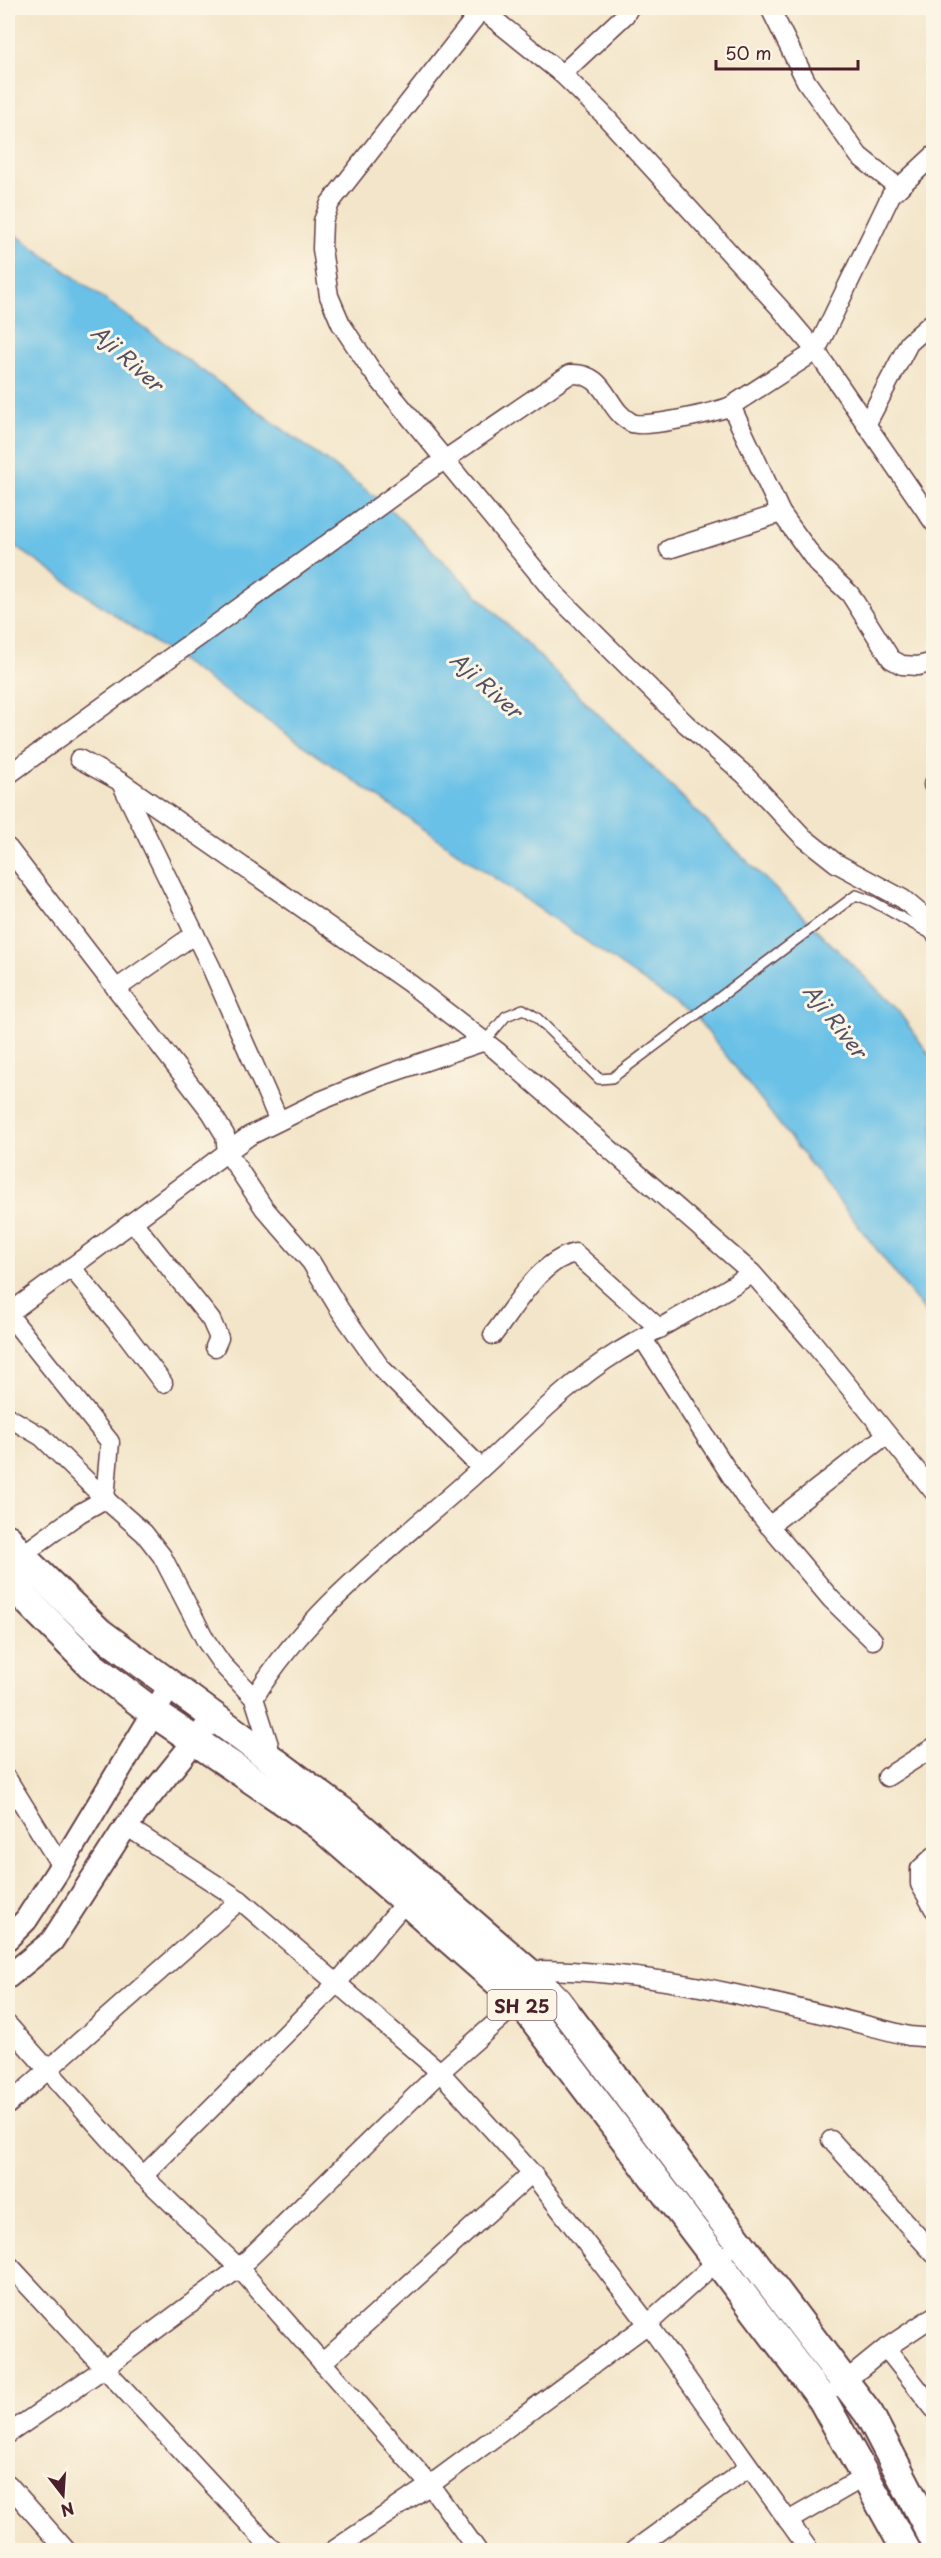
<svg xmlns="http://www.w3.org/2000/svg" width="941" height="2558" viewBox="0 0 941 2558" font-family="'Playpen Sans',sans-serif">
  <style>
    .water { fill: #6ac1e7; stroke: #5a7089; stroke-width: 1.5 }
    .lines { fill: none; stroke-linecap: round; stroke-linejoin: round }
    .service-casing { stroke: #633d43; stroke-width: 12 }
    .minor-casing { stroke: #633d43; stroke-width: 21 }
    .tertiary-casing { stroke: #633d43; stroke-width: 26 }
    .primary-casing { stroke: #633d43; stroke-width: 32 }
    .service { stroke: #fff; stroke-width: 9 }
    .minor { stroke: #fff; stroke-width: 18 }
    .tertiary { stroke: #fff; stroke-width: 22 }
    .primary { stroke: #fff; stroke-width: 28 }
    .labels { text-anchor: middle; dominant-baseline: central; stroke-width: 6; stroke-linejoin: round; paint-order: stroke }
    .shield { fill: #fcf5e5; stroke: #7f5f63; stroke-width: 1.5 }
    .shield-label { font-size: 18px; font-weight: bold; fill: #4a1f2b }
    .water-label { font-size: 21px; font-style: italic; fill: #545063; stroke: #fcf5e5 }
  </style>
  <rect width="100%" height="100%" fill="#fcf5e5"/>
  <filter id="ink" filterUnits="userSpaceOnUse"><feTurbulence type="fractalNoise" baseFrequency=".0167" numOctaves="2"/><feDisplacementMap in="SourceGraphic" scale="12" xChannelSelector="R" yChannelSelector="G"/><feConvolveMatrix kernelMatrix="1 2 1 2 8 2 1 2 1" color-interpolation-filters="sRGB"/></filter>
  <filter id="wash" filterUnits="userSpaceOnUse"><feTurbulence type="fractalNoise" baseFrequency=".008" numOctaves="4" result="noise"/><feDisplacementMap in="SourceGraphic" scale="24" xChannelSelector="R" yChannelSelector="G"/><feGaussianBlur stdDeviation="1.35" result="paint"/><feColorMatrix in="noise" values="0 0 0 0 0 0 0 0 0 0 0 0 0 0 0 0 0 1.4 0 .05"/><feComposite in="paint" operator="in"/></filter>
  <g filter="url(#wash)">
    <rect width="100%" height="100%" fill="#f3e5c9"/>
    <polygon class="water" points="8,229 384,503 896,1008 933,1060 933,1322 697,1018 8,541"/>
  </g>
  <g filter="url(#ink)">
    <g class="lines">
      <defs>
        <polyline id="service" points="485,1041 506,1016 523,1009 536,1017 599,1079 612,1078 856,895 872,901 929,933 934,939"/>
        <g id="minor">
          <polyline points="480,8 474,19 330,203 323,221 322,249 329,296 341,324 372,371 556,595 686,724 745,775 803,837 836,863 903,899 934,925"/>
          <polyline points="480,8 562,74 602,113 779,307 816,351 934,523"/>
          <polyline points="770,8 806,81 859,156 899,188"/>
          <polyline points="562,74 625,15 629,8"/>
          <polyline points="731,406 781,513 817,563 850,594 891,659 902,665 918,666 934,662"/>
          <polyline points="866,425 909,343 934,321"/>
          <polyline points="669,549 781,513"/>
          <polyline points="79,759 121,782 307,911 409,983 497,1051 752,1273 811,1340 934,1492"/>
          <path d="M8,775l413,-299 149,-102c38,-2 35,36 62,49 13,6 84,-11 99,-17l85,-55 75,-156 43,-40"/>
          <polyline points="121,783 211,967 279,1121"/>
          <polyline points="933,785 934,785"/>
          <polyline points="8,848 211,1112 225,1135 227,1152 264,1208 311,1262 340,1310 381,1368 481,1468"/>
          <polyline points="116,989 195,934"/>
          <polyline points="133,1222 211,1320 219,1338 215,1347"/>
          <polyline points="71,1267 123,1330 163,1383"/>
          <polyline points="8,1314 249,1136 320,1101 379,1077 485,1041"/>
          <polyline points="8,1314 110,1442 105,1499"/>
          <path d="M493,1335c22,-28 46,-74 82,-82l85,76"/>
          <polyline points="643,1339 744,1496 831,1599 873,1640"/>
          <polyline points="8,1417 42,1437 105,1499"/>
          <polyline points="769,1526 886,1435"/>
          <polyline points="8,1565 80,1513 105,1499 144,1533 162,1556 206,1641 222,1664 254,1698"/>
          <path d="M268,1759l1,-14 -15,-47c54,-89 142,-153 219,-222 47,-42 91,-91 145,-124 45,-27 91,-50 134,-79"/>
          <polyline points="887,1777 934,1747"/>
          <polyline points="8,1780 61,1866"/>
          <polyline points="126,1826 240,1900 440,2072 532,2173 648,2324 809,2550"/>
          <polyline points="934,1856 920,1869 920,1884 934,1909"/>
          <path d="M526,1970c133,-1 255,34 383,66l25,2"/>
          <polyline points="8,2025 143,2176 239,2268 430,2485 477,2550"/>
          <polyline points="8,2105 240,1900"/>
          <polyline points="831,2140 934,2254"/>
          <polyline points="143,2176 338,1982 407,1900"/>
          <polyline points="8,2264 273,2550"/>
          <polyline points="886,2348 934,2409"/>
          <polyline points="322,2363 532,2173"/>
          <polyline points="838,2387 886,2348 934,2316"/>
          <polyline points="8,2434 103,2369 239,2268 440,2072 527,1995"/>
          <polyline points="8,2484 66,2550"/>
          <polyline points="788,2521 866,2476"/>
          <polyline points="334,2550 430,2485 648,2324 724,2255"/>
          <polyline points="634,2550 749,2467"/>
        </g>
        <g id="tertiary">
          <polyline points="8,1938 26,1920 61,1866 170,1686"/>
          <polyline points="8,1977 52,1941 126,1826 214,1717"/>
        </g>
        <g id="primary">
          <polyline points="8,1539 21,1556 99,1632 347,1815 526,1970 557,2001 869,2414 934,2539"/>
          <polyline points="8,1581 93,1667 154,1713 319,1825 520,2001 822,2399 906,2550"/>
        </g>
      </defs>
      <use href="#service" class="service-casing"/>
      <use href="#minor" class="minor-casing"/>
      <use href="#tertiary" class="tertiary-casing"/>
      <use href="#primary" class="primary-casing"/>
      <use href="#service" class="service"/>
      <use href="#minor" class="minor"/>
      <use href="#tertiary" class="tertiary"/>
      <use href="#primary" class="primary"/>
    </g>
  </g>
  <g class="labels">
    <rect class="shield" x="487.5" y="1990" width="69" height="30" rx="4.5"/>
    <g class="shield-label">
      <text x="522" y="2005">SH 25</text>
    </g>
    <g class="water-label">
      <text transform="translate(128 357) rotate(42)">Aji River</text>
      <text transform="translate(487 684) rotate(42)">Aji River</text>
      <text transform="translate(836 1020) rotate(52)">Aji River</text>
    </g>
  </g>
  <rect width="941" height="2558" fill="none" stroke="#fcf5e5" stroke-width="30"/>
  <g transform="translate(63 2495) rotate(163)" stroke="#fcf5e5" stroke-width="4.5" paint-order="stroke">
  <path d="M0-4.5L10 22L0 15L-10 22Z" fill="#4a1f2b"/>
  <text y="-9" font-size="16" font-weight="bold" text-anchor="middle" fill="#4a1f2b">N</text>
  </g>
  <path d="M716 60v9h142v-9" fill="none" stroke="#4a1f2b" stroke-width="3"/>
  <text x="725" y="60" font-size="18" fill="#4a1f2b" stroke="#fcf5e5" stroke-width="4.5" paint-order="stroke">50 m</text>
</svg>
